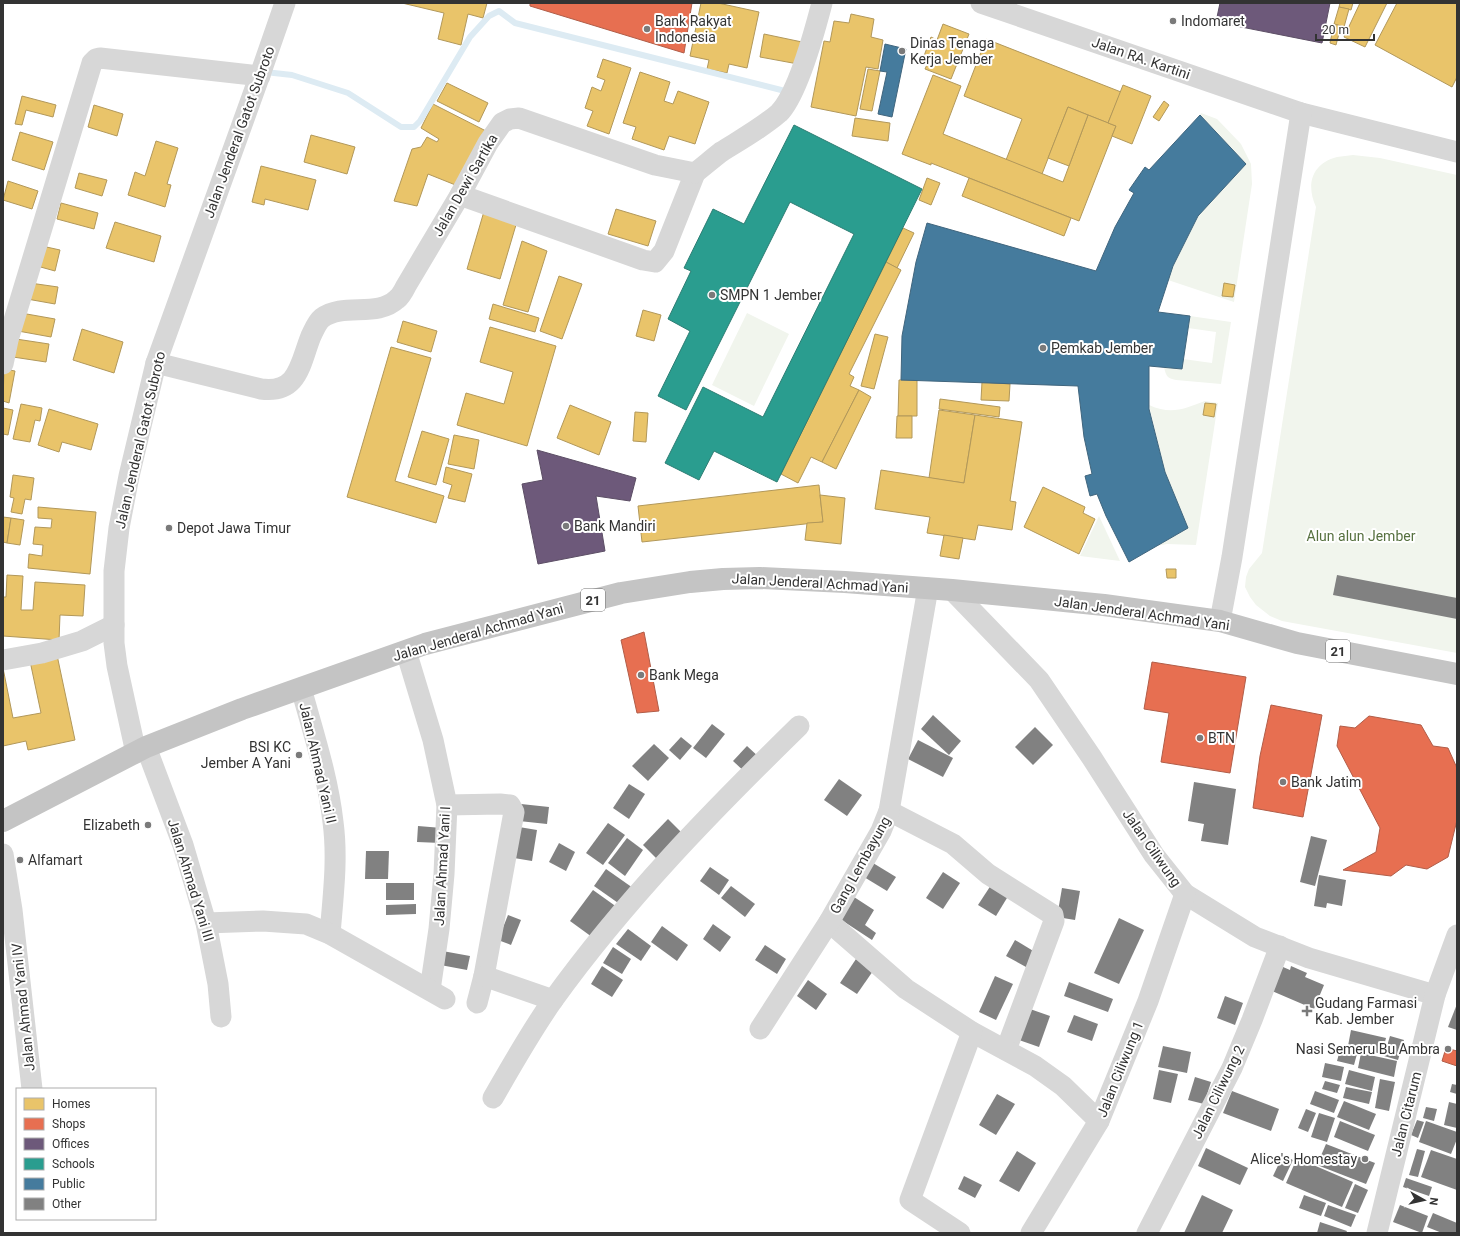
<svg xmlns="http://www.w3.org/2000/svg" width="1460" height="1236" viewBox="0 0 1460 1236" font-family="Roboto,sans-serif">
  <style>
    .green { fill: #f1f5ed }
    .homes { fill: #e9c46a; stroke: #b2985a }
    .shops { fill: #e76f51; stroke: #b15d48 }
    .offices { fill: #6d597a; stroke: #5c4e65 }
    .schools { fill: #2a9d8f; stroke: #2d7d73 }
    .public { fill: #457b9d; stroke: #40657d }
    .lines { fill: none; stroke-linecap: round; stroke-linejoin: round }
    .stream { stroke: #ddebf3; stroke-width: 6 }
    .building { fill: #818181 }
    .minor { stroke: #d7d7d7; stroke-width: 21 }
    .highway { stroke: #c4c4c4; stroke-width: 22 }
    .poi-dot { fill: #7a7a7a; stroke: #fff; stroke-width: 1.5 }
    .labels { text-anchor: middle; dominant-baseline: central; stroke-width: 4; stroke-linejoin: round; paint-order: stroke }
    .shield { fill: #fff; stroke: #707070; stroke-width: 1 }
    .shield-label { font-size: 13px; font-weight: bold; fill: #333 }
    .poi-label { font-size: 14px; fill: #333; stroke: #fff; text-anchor: start }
    .street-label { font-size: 14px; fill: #333; stroke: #fff }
    .park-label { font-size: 14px; fill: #56703f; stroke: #fff }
  </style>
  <rect width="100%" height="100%" fill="#fff"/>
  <g class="green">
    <polygon points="1201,113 1217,119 1241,144 1251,164 1252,184 1234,302 1168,280 1173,266 1198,216 1245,164 1200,115"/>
    <path d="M1353,155l27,3 77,17v478l-175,-32 -12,-5 -14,-11 -6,-8 -5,-10 1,-10 3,-8 13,-16 54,-346c-10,-22 -5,-43 21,-50 5,-1 11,-1 16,-2z"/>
    <polygon points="747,313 789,334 754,406 712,385"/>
    <path d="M1190,316l41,6 -10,62 -45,-4c-9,-2 -10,-4 -12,-13l19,-8 29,4 4,-31 -28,-4z"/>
    <path d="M1205,401l13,2 -22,142 -29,-1 -10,2 31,-18 -23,-56 -16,-67c22,10 35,4 56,-4z"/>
    <polygon points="1099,516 1120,561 1080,556"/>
  </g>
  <g class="homes">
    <polygon points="402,3 487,3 483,18 468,14 461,45 438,39 444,13"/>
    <polygon points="701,3 718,3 759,12 747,68 729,64 727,73 707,69 709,60 690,56"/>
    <polygon points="1340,3 1353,3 1351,10 1339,7"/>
    <polygon points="1360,3 1387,3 1365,47 1344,37"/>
    <polygon points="1397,3 1457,3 1457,77 1452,87 1375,45"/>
    <polygon points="1339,7 1349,9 1344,27 1334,24"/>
    <polygon points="851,14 874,19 871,37 883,40 878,69 866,67 856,116 811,107 824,41 830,42 834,21 849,23"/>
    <polygon points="943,24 969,34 951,79 925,69 930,58 924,56 931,37 937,40"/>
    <polygon points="1334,24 1341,26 1336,45 1330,43"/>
    <polygon points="764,34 802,42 798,64 760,57"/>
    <polygon points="986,39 1121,92 1108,123 1068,107 1042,174 1006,160 1022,119 964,96"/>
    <polygon points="603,59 631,68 609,134 587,126 593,111 585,108 592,87 601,91 605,80 597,77"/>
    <polygon points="868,69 880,71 872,111 860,109"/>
    <polygon points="640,72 670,82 664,101 673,104 678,91 709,102 695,144 669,136 664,150 632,139 636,127 623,123"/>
    <polygon points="933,75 961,86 943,134 1063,182 1088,115 1116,126 1079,221 931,163 931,165 902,154"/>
    <polygon points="447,83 488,103 479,122 437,101"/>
    <polygon points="1123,85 1151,96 1132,144 1112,136 1116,126 1108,123"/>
    <polygon points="22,96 56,105 53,117 26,110 22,125 15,124"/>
    <polygon points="1164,101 1169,105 1159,121 1153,117"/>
    <polygon points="433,104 486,131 458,186 428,174 417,206 394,201 412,149 421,147 427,137 437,142 439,139 421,128"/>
    <polygon points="94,105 123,114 117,136 88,127"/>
    <polygon points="1068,107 1088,115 1069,166 1048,158"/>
    <polygon points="855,118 890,123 888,141 852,136"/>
    <polygon points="20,132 53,142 44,170 12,160"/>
    <polygon points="311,135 355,147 347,174 304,162"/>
    <polygon points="156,141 178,148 167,184 171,185 165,207 128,195 135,172 145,176"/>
    <polygon points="261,166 316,180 308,210 265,199 264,205 252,202"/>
    <polygon points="79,173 107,180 102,196 75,188"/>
    <polygon points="927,178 940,183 931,205 919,200"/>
    <polygon points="969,178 1071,218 1064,236 962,196"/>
    <polygon points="8,181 38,191 32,209 3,200"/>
    <polygon points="61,203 98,213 94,229 57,219"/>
    <polygon points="485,208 518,218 500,279 467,269"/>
    <polygon points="616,209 656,221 648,246 608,234"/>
    <polygon points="115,222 161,236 154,262 106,248"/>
    <polygon points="903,228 914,233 897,268 886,262"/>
    <polygon points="522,241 547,251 528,312 503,305"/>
    <polygon points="42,246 60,250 55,271 37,266"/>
    <polygon points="886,262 901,270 849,374 854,377 850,386 859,390 822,462 811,457 798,483 781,474"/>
    <polygon points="559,276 582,284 562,339 540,331"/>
    <polygon points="30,283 58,287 55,304 27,299"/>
    <polygon points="1224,283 1235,285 1233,297 1222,296"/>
    <polygon points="493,304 539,318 535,332 489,319"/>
    <polygon points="643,310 661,315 654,341 636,336"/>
    <polygon points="21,313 55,319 51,337 18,331"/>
    <polygon points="403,321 437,331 431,352 397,342"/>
    <polygon points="490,327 556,346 527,446 457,425 466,393 504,404 513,372 480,362"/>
    <polygon points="82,329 123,342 114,373 73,360"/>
    <polygon points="875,334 888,337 874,389 861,386"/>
    <polygon points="16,339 49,344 46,362 13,357"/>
    <polygon points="391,347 431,358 395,481 444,496 436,523 347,497"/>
    <polygon points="4,369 15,371 9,403 3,401"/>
    <polygon points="899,380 917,380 917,416 898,416"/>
    <polygon points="982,382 1010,384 1009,401 981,400"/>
    <polygon points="859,390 871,397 836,469 822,462"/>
    <polygon points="940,399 1000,407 999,417 939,409"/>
    <polygon points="1205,403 1216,404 1214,417 1203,415"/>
    <polygon points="21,404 42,408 40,421 35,420 30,442 13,439"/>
    <polygon points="570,405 611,422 599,455 557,438"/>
    <polygon points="3,408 13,410 8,435 3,434"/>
    <polygon points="49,409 98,424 91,450 62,442 59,452 38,445"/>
    <polygon points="939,410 975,415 964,483 929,478"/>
    <polygon points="635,412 648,413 646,442 633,441"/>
    <polygon points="975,415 1022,422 1010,501 1016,502 1012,530 978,525 975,540 927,533 930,517 875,509 881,470 964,483"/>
    <polygon points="897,416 912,416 912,438 896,438"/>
    <polygon points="422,431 449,439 436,485 408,477"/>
    <polygon points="454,435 479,440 474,469 448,464"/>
    <polygon points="446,467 472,474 465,502 448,498 452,485 443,482"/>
    <polygon points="13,475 34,478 31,500 25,499 22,514 11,512 14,498 10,497"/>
    <polygon points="819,485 823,522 642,542 638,506"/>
    <polygon points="1043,487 1085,507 1083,513 1095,519 1079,554 1024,527"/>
    <polygon points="820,495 845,498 841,544 805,540 807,523 823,522"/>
    <polygon points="38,507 96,512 90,574 28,568 29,554 42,556 43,545 33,544 35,527 51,528 52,519 38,518"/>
    <polygon points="3,517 11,518 7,543 3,542"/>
    <polygon points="11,518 24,520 20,545 7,543"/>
    <polygon points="944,535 963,538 959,559 940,556"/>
    <polygon points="1166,569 1176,569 1176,578 1167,578"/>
    <polygon points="7,575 23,576 21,610 33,610 35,582 85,585 83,616 60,615 59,640 3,636 3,597 6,597"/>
    <polygon points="57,655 75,740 28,750 26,741 3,746 3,668 13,718 41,713 30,661"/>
  </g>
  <g class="shops">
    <polygon points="530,3 692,3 684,53 530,6"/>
    <polygon points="644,632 659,711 637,713 621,640"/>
    <polygon points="1152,662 1246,677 1230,773 1161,762 1169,713 1144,709"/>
    <polygon points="1271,705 1322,715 1303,817 1253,808 1260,756"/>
    <polygon points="1369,716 1421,725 1433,746 1448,748 1457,768 1457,820 1448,857 1427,869 1406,865 1391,876 1343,870 1376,852 1380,828 1337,746 1340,726 1355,728"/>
    <polygon points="1446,1048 1457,1051 1457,1066 1442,1061"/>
  </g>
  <g class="offices">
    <polygon points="1220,3 1330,3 1322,43 1216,22"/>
    <polygon points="537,450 636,478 630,501 596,496 605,551 538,564 522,484 543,480"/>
  </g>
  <polygon class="schools" points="794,125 922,189 777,482 714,451 699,480 665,463 703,387 763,417 854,234 790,202 686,410 658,396 690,331 668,319 691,271 684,268 713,209 744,224"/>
  <g class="public">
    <polygon points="885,44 906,49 892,117 878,114 887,72 880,71"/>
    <polygon points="1200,115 1246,164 1198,216 1173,266 1158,312 1190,316 1182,369 1149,366 1149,409 1165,472 1188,528 1129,562 1106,516 1097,494 1090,496 1085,476 1092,474 1084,437 1078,386 901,380 902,336 916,262 927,223 1096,271 1115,227 1134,193 1129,190 1145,167 1149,170"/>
  </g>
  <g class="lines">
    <polyline class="stream" points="265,72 292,75 348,93 401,127 414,127 420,121 470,37 489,16 499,11 515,23 789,92"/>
  </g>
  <g class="building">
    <polygon points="1337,575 1457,598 1457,619 1333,595"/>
    <polygon points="933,715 961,741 949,755 921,729"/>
    <polygon points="712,724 725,734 706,758 693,748"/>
    <polygon points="1035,727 1053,745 1033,765 1015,747"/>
    <polygon points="681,737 692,746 680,760 669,750"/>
    <polygon points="918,740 953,758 943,777 908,759"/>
    <polygon points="654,744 669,758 648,781 632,766"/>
    <polygon points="747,746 761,759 747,774 733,761"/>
    <polygon points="839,779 862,795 847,816 824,800"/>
    <polygon points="1194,782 1236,789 1228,845 1201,841 1204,824 1188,821"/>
    <polygon points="629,784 645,794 629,819 613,808"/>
    <polygon points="521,804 549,807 547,824 519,821"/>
    <polygon points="668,819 682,833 657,859 643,845"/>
    <polygon points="608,823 625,835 603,865 586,853"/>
    <polygon points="418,826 442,828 441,843 417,842"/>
    <polygon points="513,826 537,830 532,861 508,857"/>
    <polygon points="1311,836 1327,840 1315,886 1300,882"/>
    <polygon points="627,838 643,850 625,876 608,863"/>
    <polygon points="559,843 575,852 566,871 549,862"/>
    <polygon points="366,851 389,851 388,879 365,879"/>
    <polygon points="873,863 896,877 887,891 864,877"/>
    <polygon points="710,867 729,880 719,895 700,881"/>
    <polygon points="606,869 633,888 621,905 594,886"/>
    <polygon points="943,872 960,883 943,909 926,898"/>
    <polygon points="1319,875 1346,880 1342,906 1327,903 1326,908 1314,906"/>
    <polygon points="993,882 1010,893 996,916 978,905"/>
    <rect x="386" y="883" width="28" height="17"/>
    <polygon points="731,886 755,904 745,917 721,898"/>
    <polygon points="1062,888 1080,891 1075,920 1057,917"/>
    <polygon points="593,890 621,910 592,937 570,921"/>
    <polygon points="854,897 874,910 865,925 876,933 872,940 840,919"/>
    <polygon points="416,904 416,914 386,915 386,905"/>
    <polygon points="508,915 521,920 511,945 498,940"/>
    <polygon points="1119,918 1144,930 1119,984 1094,973"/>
    <polygon points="713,924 731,937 720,952 703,939"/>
    <polygon points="662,926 688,945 677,961 651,942"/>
    <polygon points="628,929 651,946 641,961 616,944"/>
    <polygon points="1015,940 1035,952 1026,967 1006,956"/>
    <polygon points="765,945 786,959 777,974 755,960"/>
    <polygon points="613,947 631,959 622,974 603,963"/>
    <polygon points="437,950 470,956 467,970 435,964"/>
    <polygon points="856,959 873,971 857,994 840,983"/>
    <polygon points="602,966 623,980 612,997 591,984"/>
    <polygon points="1291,966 1307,973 1305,977 1324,985 1314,1009 1272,991 1283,967 1290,970"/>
    <polygon points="995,976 1013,984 996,1020 979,1012"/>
    <polygon points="808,980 827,994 816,1010 797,996"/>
    <polygon points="1069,982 1113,999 1108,1012 1064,996"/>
    <polygon points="1225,996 1243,1003 1235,1025 1217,1018"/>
    <polygon points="1457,1004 1457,1030 1448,1027"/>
    <polygon points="1030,1009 1050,1016 1039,1047 1019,1040"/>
    <polygon points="1074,1015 1098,1024 1092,1041 1067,1032"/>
    <polygon points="1351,1030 1386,1038 1382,1054 1348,1046"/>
    <polygon points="1390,1036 1404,1040 1398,1060 1384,1056"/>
    <polygon points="1163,1046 1191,1052 1187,1073 1158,1067"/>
    <polygon points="1340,1050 1357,1054 1354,1065 1337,1061"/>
    <polygon points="1361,1053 1397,1061 1394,1077 1358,1068"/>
    <polygon points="1325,1063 1344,1067 1341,1081 1322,1077"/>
    <polygon points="1159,1070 1178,1074 1171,1103 1153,1099"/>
    <polygon points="1349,1070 1375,1077 1372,1091 1345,1084"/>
    <polygon points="1195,1077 1211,1082 1204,1104 1188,1100"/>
    <polygon points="1380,1079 1395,1082 1389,1111 1375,1108"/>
    <polygon points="1325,1081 1340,1085 1337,1093 1322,1089"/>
    <polygon points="1452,1084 1457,1085 1457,1094 1450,1092"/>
    <polygon points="1346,1087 1372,1092 1369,1104 1343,1098"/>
    <polygon points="1232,1091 1279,1109 1271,1131 1223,1113"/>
    <polygon points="1315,1091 1339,1100 1334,1113 1310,1104"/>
    <polygon points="997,1094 1015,1104 996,1135 979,1125"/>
    <polygon points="1344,1101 1376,1114 1369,1130 1337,1117"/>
    <polygon points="1449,1102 1457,1104 1457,1128 1444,1125"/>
    <polygon points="1426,1107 1437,1109 1434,1121 1423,1118"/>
    <polygon points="1306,1109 1316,1113 1308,1132 1298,1128"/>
    <polygon points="1319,1113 1335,1118 1327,1142 1311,1137"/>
    <polygon points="1417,1120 1424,1122 1418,1138 1411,1135"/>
    <polygon points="1340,1121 1375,1135 1368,1151 1334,1137"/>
    <polygon points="1426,1121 1457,1132 1457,1139 1451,1154 1419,1142"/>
    <polygon points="1326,1144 1375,1163 1366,1184 1317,1165"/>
    <polygon points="1206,1148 1248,1168 1240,1185 1198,1166"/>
    <polygon points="1417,1149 1425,1151 1418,1177 1409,1175"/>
    <polygon points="1431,1150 1457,1159 1457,1190 1421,1177"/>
    <polygon points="1017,1151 1036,1163 1019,1192 999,1181"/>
    <polygon points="1283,1155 1293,1160 1283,1181 1273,1176"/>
    <polygon points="1297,1158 1353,1182 1342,1207 1286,1183"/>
    <polygon points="964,1176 982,1185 975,1198 958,1189"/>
    <polygon points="1406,1178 1432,1187 1429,1196 1403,1187"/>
    <polygon points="1355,1184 1368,1190 1358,1213 1345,1208"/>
    <polygon points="1202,1195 1233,1210 1222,1233 1184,1233"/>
    <polygon points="1304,1195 1326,1203 1321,1216 1299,1208"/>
    <polygon points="1328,1205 1356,1215 1351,1227 1324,1216"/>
    <polygon points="1400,1205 1428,1216 1422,1233 1393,1222"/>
    <polygon points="1433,1213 1457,1223 1457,1233 1442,1233 1427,1227"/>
    <polygon points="1320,1222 1347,1231 1346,1233 1317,1233"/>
  </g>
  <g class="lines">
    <g class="minor">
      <polyline points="981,3 1301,113 1457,152"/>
      <polyline points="460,195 643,260 655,262 664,251 695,173"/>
      <path d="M156,363l105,26c38,5 39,-26 50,-53 3,-6 6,-14 11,-18 22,-16 55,0 75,-19 4,-3 7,-9 9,-13l54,-91 28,-52 14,-20 8,-4 9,-1 136,47 40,8c9,-7 17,-14 26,-21 19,-12 41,-24 58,-39 19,-19 36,-83 43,-110"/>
      <polyline points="3,364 8,340 92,63 96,59 100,58 260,76"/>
      <polyline points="952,590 1039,680 1092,758 1154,855 1185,894 1255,937 1309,958 1435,995"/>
      <polyline points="1220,621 1232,557 1301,113"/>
      <polyline points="406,651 433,740 447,805 444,874 439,929 430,990"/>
      <polyline points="3,660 42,653 82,641 114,625"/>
      <path d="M301,688c12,44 27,89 32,134 5,37 0,75 -3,112"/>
      <polyline points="146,747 183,845 206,923 218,984 221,1017"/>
      <polyline points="136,753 117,666 114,643 114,571 119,528 129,476 156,363 261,72 285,3"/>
      <polyline points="447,805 500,804 510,805 514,812 484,976 477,1003"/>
      <polyline points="889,811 953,844 988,874 1053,915 1054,921 1006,1050"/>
      <polyline points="3,854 12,910 32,1089"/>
      <polyline points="829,922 906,989 972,1032 1035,1066 1063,1086 1099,1121"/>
      <polyline points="206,923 263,921 306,924 330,934 445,999"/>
      <polyline points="484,976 553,1000"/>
      <polyline points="760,1029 829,922 881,831 889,811 928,588"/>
      <path d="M493,1098c19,-33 38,-67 60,-98 72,-100 158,-188 246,-274"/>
      <polyline points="960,1233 910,1200 972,1032"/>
      <polyline points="1031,1233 1099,1121 1148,1001 1185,894"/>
      <polyline points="1147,1233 1232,1068 1252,1020 1280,946"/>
      <polyline points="1377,1233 1435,995 1457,935"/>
    </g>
    <polyline class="highway" points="3,821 146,747 242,709 425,644 621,593 690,582 723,579 760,578 845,582 952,590 1104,605 1220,621 1297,643 1457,674"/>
  </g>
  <g class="poi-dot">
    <circle cx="1173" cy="21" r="4"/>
    <circle cx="647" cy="29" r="4"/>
    <circle cx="902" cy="51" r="4"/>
    <circle cx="712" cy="295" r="4"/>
    <circle cx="1043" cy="348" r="4"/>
    <circle cx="566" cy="526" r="4"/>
    <circle cx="169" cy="528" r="4"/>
    <circle cx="641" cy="675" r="4"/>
    <circle cx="1200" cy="738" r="4"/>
    <circle cx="299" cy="755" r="4"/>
    <circle cx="1283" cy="782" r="4"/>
    <circle cx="148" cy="825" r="4"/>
    <circle cx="20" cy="860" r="4"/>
    <path d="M1305 1005h4v4h4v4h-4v4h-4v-4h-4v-4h4z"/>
    <circle cx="1448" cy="1049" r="4"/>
    <circle cx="1365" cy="1159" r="4"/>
  </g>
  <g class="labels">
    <g class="shield">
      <rect x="581" y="589" width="24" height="22" rx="3"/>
      <rect x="1326" y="640" width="24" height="22" rx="3"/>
    </g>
    <g class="shield-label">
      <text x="593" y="600">21</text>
      <text x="1338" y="651">21</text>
    </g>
    <g class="poi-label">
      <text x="655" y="21">Bank Rakyat<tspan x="655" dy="16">Indonesia</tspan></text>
      <text x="1181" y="21">Indomaret</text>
      <text x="910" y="43">Dinas Tenaga<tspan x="910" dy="16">Kerja Jember</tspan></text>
      <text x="720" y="295">SMPN 1 Jember</text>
      <text x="1051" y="348">Pemkab Jember</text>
      <text x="574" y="526">Bank Mandiri</text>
      <text x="177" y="528">Depot Jawa Timur</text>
      <text x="649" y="675">Bank Mega</text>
      <text x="1208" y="738">BTN</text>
      <text x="291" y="747" text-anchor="end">BSI KC<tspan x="291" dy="16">Jember A Yani</tspan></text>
      <text x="1291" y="782">Bank Jatim</text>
      <text x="140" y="825" text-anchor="end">Elizabeth</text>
      <text x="28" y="860">Alfamart</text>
      <text x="1315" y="1003">Gudang Farmasi<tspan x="1315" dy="16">Kab. Jember</tspan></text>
      <text x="1440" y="1049" text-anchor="end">Nasi Semeru Bu Ambra</text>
      <text x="1357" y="1159" text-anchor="end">Alice's Homestay</text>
    </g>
    <g class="street-label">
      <text transform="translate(1141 58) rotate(19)">Jalan RA. Kartini</text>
      <text transform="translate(239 132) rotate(-70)">Jalan Jenderal Gatot Subroto</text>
      <text transform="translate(465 185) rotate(-60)">Jalan Dewi Sartika</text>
      <text transform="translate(140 440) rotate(-77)">Jalan Jenderal Gatot Subroto</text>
      <text transform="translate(820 583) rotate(3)">Jalan Jenderal Achmad Yani</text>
      <text transform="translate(1142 613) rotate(8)">Jalan Jenderal Achmad Yani</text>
      <text transform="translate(478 632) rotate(-16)">Jalan Jenderal Achmad Yani</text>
      <text transform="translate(318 763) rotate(77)">Jalan Ahmad Yani II</text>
      <text transform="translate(1152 848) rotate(55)">Jalan Ciliwung</text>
      <text transform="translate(860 865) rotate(-61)">Gang Lembayung</text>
      <text transform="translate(442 866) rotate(-87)">Jalan Ahmad Yani I</text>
      <text transform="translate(191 880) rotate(73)">Jalan Ahmad Yani III</text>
      <text transform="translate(23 1007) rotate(-96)">Jalan Ahmad Yani IV</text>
      <text transform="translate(1120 1069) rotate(-68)">Jalan Ciliwung 1</text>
      <text transform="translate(1218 1092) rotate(-64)">Jalan Ciliwung 2</text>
      <text transform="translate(1406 1114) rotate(-76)">Jalan Citarum</text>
    </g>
    <g class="park-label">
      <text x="1361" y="536">Alun alun Jember</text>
    </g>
  </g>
  <rect width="1460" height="1236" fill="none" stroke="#333333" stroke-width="8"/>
  <rect x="16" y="1088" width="140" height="132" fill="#ffffff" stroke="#adadad"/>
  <rect x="24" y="1098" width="20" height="12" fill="#e9c46a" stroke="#adadad"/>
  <text x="52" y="1108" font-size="12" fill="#333333">Homes</text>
  <rect x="24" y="1118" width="20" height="12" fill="#e76f51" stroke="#adadad"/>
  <text x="52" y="1128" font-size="12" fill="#333333">Shops</text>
  <rect x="24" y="1138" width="20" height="12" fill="#6d597a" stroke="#adadad"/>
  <text x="52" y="1148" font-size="12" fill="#333333">Offices</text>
  <rect x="24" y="1158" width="20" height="12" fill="#2a9d8f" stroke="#adadad"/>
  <text x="52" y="1168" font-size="12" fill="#333333">Schools</text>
  <rect x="24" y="1178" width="20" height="12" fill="#457b9d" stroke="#adadad"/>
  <text x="52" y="1188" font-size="12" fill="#333333">Public</text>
  <rect x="24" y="1198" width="20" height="12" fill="#818181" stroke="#adadad"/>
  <text x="52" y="1208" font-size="12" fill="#333333">Other</text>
  <g transform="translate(1424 1200) rotate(98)" stroke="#ffffff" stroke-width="3" paint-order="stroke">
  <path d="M0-3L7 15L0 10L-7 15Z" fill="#333333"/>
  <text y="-6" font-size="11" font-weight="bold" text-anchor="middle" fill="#333333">N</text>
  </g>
  <path d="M1316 34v6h58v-6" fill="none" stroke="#333333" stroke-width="2"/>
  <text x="1322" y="34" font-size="12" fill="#333333" stroke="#ffffff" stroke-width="3" paint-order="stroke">20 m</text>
</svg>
